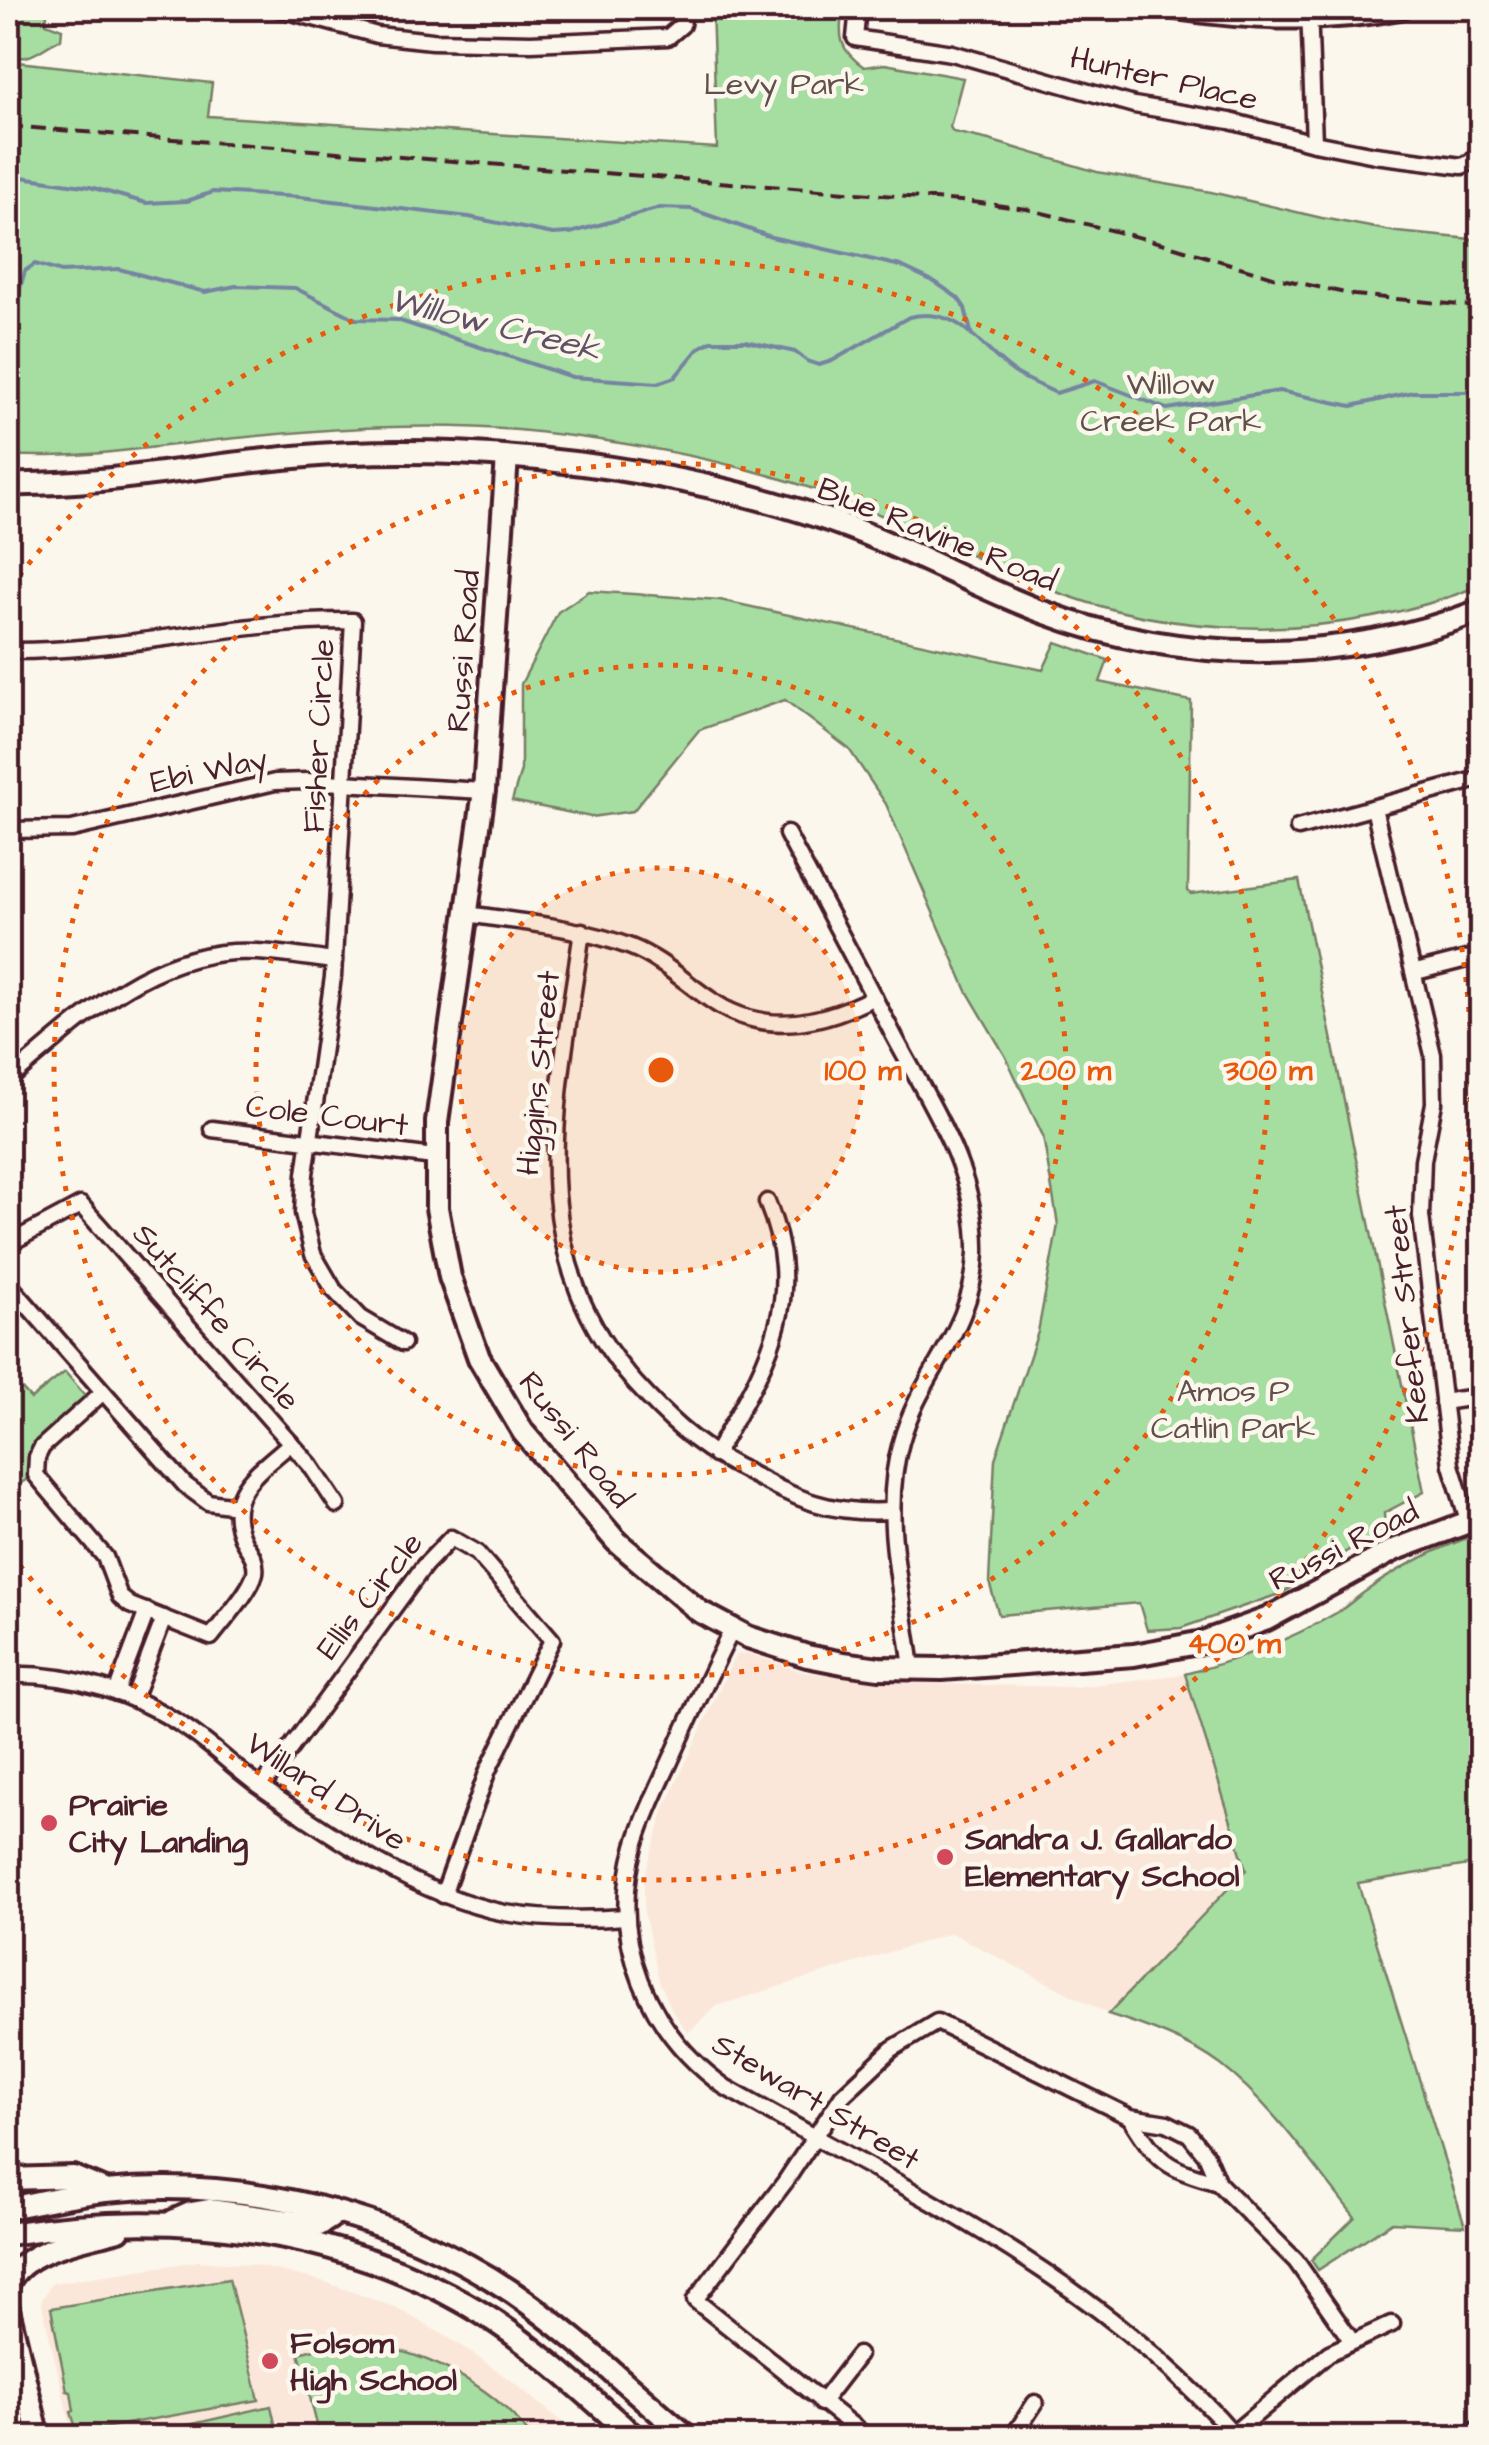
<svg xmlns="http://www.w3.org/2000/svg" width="1489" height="2445" viewBox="0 0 1489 2445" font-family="'Architects Daughter',sans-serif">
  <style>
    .built { fill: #fbe7da }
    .green { fill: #a6dea2; stroke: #787e66; stroke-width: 2.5 }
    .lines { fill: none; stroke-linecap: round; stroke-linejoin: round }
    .stream { stroke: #7684a1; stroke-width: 4 }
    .street-casing { stroke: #4a1f2b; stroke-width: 21 }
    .secondary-casing { stroke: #4a1f2b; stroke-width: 28 }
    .street { stroke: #fbf7ec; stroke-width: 14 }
    .secondary { stroke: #fbf7ec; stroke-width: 20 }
    .rail { stroke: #4a1f2b; stroke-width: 4; stroke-dasharray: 15 8; stroke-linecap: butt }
    .ring { fill: none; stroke: #e8590c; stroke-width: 5; stroke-dasharray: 5 10 }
    .poi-dot { fill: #d1495b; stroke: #fbf7ec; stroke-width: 4 }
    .labels { text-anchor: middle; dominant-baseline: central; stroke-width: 9; stroke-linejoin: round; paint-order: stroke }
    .street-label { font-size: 32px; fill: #4a1f2b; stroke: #fbf7ec }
    .park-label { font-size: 32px; fill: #614f49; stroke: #fbf7ec }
    .poi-label { font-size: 32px; font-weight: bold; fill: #4a1f2b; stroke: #fbf7ec; text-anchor: start }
    .water-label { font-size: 35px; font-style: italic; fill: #605166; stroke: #fbf7ec }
    .centre { fill: #e8590c; stroke: #fbf7ec; stroke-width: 5 }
    .ring-label { font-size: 30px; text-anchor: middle; font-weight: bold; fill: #e8590c; stroke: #fbf7ec; stroke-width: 9; stroke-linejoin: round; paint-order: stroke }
  </style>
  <rect width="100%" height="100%" fill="#fbf7ec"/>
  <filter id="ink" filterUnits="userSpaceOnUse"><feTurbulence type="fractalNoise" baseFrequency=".01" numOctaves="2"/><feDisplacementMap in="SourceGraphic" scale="20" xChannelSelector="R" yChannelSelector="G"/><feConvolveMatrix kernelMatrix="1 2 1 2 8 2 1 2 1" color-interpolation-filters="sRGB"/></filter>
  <g filter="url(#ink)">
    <g class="built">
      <polygon points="747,1653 804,1672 889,1683 1075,1687 1185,1674 1246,1870 1108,2014 951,1933 717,2006 688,2033 674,2014 659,1981 644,1912 644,1877 665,1808 732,1661 738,1654"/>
      <polygon points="199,2261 255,2265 322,2281 397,2308 456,2342 512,2381 581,2437 73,2437 41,2301 52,2283"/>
    </g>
    <g class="green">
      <path d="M8,8h33l6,7 -1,8 16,6 -1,10c-19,8 -31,25 -53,16z"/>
      <path d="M712,8h131c-5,28 -4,42 21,59l21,-3 78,14 -13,49 3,5 36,8 108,32 114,20 111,26 75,14 84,8v345c-140,57 -305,57 -445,-1 -68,-28 -132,-62 -202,-88 -95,-34 -196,-53 -296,-64 -103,-11 -208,-4 -311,7 -71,7 -148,21 -219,16v-394l204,22 -4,33 509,32z"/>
      <polygon points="589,591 720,600 1043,670 1056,642 1108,660 1100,682 1191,701 1188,891 1191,894 1299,880 1424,1492 1384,1513 1385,1532 1355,1546 1282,1593 1181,1628 1147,1630 1139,1603 999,1615 989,1582 995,1459 1038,1332 1058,1225 1043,1136 1006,1057 967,991 886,804 849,749 785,700 699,730 633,811 591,817 512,801 521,770 521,684 558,612"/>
      <polygon points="65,1372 89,1400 35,1451 26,1480 8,1491 8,1374 31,1399"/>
      <path d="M1481,1533v330l-123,20 107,343 -73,-4 -74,48 -7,-10 44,-43c-40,-49 -83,-113 -134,-152 -32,-24 -75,-39 -113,-51l138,-144 -61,-196c53,-14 105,-34 153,-62 11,-7 20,-16 31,-23 34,-24 74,-43 112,-56z"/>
      <polygon points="229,2279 259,2400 87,2431 76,2428 71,2412 74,2411 71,2392 67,2391 51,2308"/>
      <path d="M371,2345c60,9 124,42 160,92h-211l-21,-84 15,-4z"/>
      <polygon points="271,2406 278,2437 134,2437 133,2432 184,2426"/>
    </g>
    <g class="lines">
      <g class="stream">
        <polyline points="8,175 90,187 146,203 187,201 213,192 300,197 469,217 553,234 570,233 660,208 691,209 771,237 901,266 935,282 958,298 965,308 971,332"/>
        <path d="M8,309l6,-1 11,-37 10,-7 26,8 58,-3 86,23 31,-6 59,2 61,31 41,1 175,57 86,6 17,-6 24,-29 12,-7h35l49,11 12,9 12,4 13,-4 77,-44c51,-12 69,30 105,55 12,8 28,14 42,21l39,-12 72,28 112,-18 73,15 61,-14h69"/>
      </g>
      <defs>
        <g id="street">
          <polyline points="277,8 377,35 432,41 531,43 668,37 682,25 685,8"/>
          <path d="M858,8l-3,30 97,15 182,52 96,16 84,22 61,12 87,11c17,-6 17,-16 20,-33"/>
          <polyline points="1309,8 1314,143"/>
          <path d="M8,651c116,1 228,-31 345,-30l-20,356 -28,197 -2,39 10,41 21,36 27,28 42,25"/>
          <polyline points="1374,808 1433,1055 1434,1103 1423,1160 1421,1216 1451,1465 1468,1520"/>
          <polyline points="1298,828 1482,778"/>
          <polyline points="8,830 72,829 275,782 307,781 484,791"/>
          <path d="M787,834c36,67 72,134 107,202 36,68 84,137 82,217 -3,78 -56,120 -75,189 -21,73 2,153 11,226"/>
          <path d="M466,914c56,8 112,13 165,33 30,12 51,33 77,51 53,39 112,27 166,-1"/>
          <path d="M582,931c-22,159 -66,318 53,452 31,34 58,60 99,82 59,31 88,50 157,46"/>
          <polyline points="1416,972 1482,955"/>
          <path d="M8,1080c68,-56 132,-122 225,-128 33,-2 68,5 101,9"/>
          <polyline points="212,1129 434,1157"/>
          <polyline points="8,1244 81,1205 311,1466 337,1505"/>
          <polyline points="8,1283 185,1485 208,1502 237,1506"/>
          <path d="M102,1393l-60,54 -5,10 -1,18 69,82 15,40 10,8 81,32c12,-16 40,-46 44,-64 2,-12 -4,-20 -10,-29 -26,-49 13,-72 46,-101"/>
          <polyline points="1443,1402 1482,1396"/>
          <path d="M715,1455c48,-87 94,-151 52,-253"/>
          <path d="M732,1630c-21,41 -40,83 -59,125 -13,29 -29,60 -38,91 -27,94 13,186 90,241 179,102 375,191 512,351"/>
          <path d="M8,1675c62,-2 127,18 178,53 26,17 47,39 72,57 72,50 160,111 247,128 41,7 81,7 121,4"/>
          <polyline points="116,1693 147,1611"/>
          <polyline points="133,1699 164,1618"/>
          <polyline points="262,1787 424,1566 451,1538 477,1553 552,1640 488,1770 443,1895"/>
          <path d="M1130,2117c28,46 36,51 88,66"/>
          <polyline points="821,2403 858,2355"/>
          <polyline points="1229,2437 1329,2353 1392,2324"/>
          <polyline points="868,2438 695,2300 785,2182 842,2096 892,2049 937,2022 1130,2117 1167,2123 1189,2134 1206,2155 1218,2183 1296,2261 1351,2340"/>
          <polyline points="1012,2438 1035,2403"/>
        </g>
        <g id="secondary">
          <path d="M1175,8c74,11 150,15 224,0"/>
          <polyline points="507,457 484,791 437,1122 437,1208 450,1277 479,1358 523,1432 616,1541 699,1611 748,1637 807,1656 843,1663 879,1668 942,1669 1134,1655 1203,1642 1267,1619 1394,1550 1482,1517"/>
          <path d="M8,484c96,2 191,-19 287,-27 94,-9 193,-5 288,7 89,12 181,32 265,63 67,25 129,60 195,85 140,53 299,52 439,-2"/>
          <polyline points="8,2179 73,2177 104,2190"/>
          <path d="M8,2208c32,-6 65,-14 97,-17 141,-14 290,23 407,101 63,43 118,97 177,146"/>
          <polyline points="173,2221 191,2213 209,2210 319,2225 330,2218 333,2211"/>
          <path d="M8,2234c166,-26 342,-7 486,87 51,34 96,77 142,117"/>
          <path d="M8,2284c15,-36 77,-44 111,-54"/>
          <polyline points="8,2309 39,2438"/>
          <polyline points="8,2409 15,2438"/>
          <polyline points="1469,2438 1482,2430"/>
        </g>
      </defs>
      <use href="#street" class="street-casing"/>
      <use href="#secondary" class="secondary-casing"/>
      <use href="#street" class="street"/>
      <use href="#secondary" class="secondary"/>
      <polyline class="rail" points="8,126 972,202 1027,209 1165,244 1273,277 1354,295 1482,307"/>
    </g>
  </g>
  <circle cx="661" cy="1070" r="202" fill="#e8590c" fill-opacity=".12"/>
  <g class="ring">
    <circle cx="661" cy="1070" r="202"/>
    <circle cx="661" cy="1070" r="405"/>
    <circle cx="661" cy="1070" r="607"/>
    <path d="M10 588A810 810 0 1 1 10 1552"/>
  </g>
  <g class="poi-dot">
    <circle cx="49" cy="1823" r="10"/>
    <circle cx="945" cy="1857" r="10"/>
    <circle cx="270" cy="2361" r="10"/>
  </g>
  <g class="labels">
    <g class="street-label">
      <text transform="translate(1164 79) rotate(13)">Hunter Place</text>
      <text transform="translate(937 535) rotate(22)">Blue Ravine Road</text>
      <text transform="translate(464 651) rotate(-86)">Russi Road</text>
      <text transform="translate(319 736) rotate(-87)">Fisher Circle</text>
      <text transform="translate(209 771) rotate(-12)">Ebi Way</text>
      <text transform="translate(539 1073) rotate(-84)">Higgins Street</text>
      <text transform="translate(327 1116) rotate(7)">Cole Court</text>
      <text transform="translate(1407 1314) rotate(-96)">Keefer Street</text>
      <text transform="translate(216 1317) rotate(49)">Sutcliffe Circle</text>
      <text transform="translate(575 1440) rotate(52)">Russi Road</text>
      <text transform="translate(1344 1546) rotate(-27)">Russi Road</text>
      <text transform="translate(370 1596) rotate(-52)">Ellis Circle</text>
      <text transform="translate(326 1792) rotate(34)">Willard Drive</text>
      <text transform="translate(816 2102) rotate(31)">Stewart Street</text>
    </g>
    <g class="park-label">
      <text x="784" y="84">Levy Park</text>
      <text x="1171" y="384">Willow<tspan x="1171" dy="37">Creek Park</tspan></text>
      <text x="1233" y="1391">Amos P<tspan x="1233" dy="37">Catlin Park</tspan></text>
    </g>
    <g class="poi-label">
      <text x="69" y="1805">Prairie<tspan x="69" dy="37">City Landing</tspan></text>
      <text x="965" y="1839">Sandra J. Gallardo<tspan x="965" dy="37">Elementary School</tspan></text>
      <text x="290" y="2343">Folsom<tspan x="290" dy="37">High School</tspan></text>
    </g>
    <g class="water-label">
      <text transform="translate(495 325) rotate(14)">Willow Creek</text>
    </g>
  </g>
  <circle cx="661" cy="1070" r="15" class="centre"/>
  <g class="ring-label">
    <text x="863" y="1080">100 m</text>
    <text x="1066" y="1080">200 m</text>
    <text x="1268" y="1080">300 m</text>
    <text x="1234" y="1653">400 m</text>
  </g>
  <rect width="1489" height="2445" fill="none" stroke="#fbf7ec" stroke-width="40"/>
  <rect x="20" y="20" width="1449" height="2405" fill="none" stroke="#4a1f2b" stroke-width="4" filter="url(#ink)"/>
</svg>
